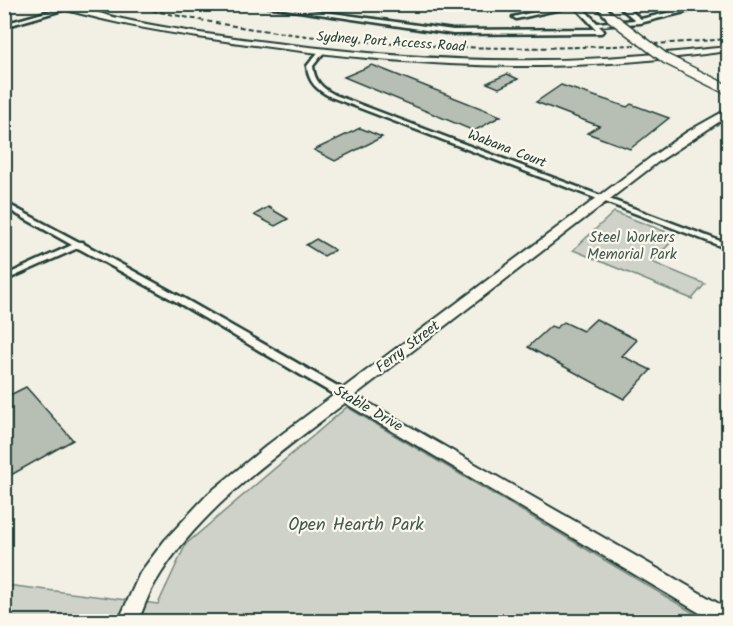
<svg xmlns="http://www.w3.org/2000/svg" width="733" height="626" viewBox="0 0 733 626" font-family="Kalam,sans-serif">
  <style>
    .green { fill: #cfd2c8; stroke: #77887e; stroke-width: 1.5 }
    .building { fill: #b7beb3; stroke: #1f3d34; stroke-width: 1.5 }
    .lines { fill: none; stroke-linecap: round; stroke-linejoin: round }
    .street-casing { stroke: #1f3d34; stroke-width: 5 }
    .secondary-casing { stroke: #1f3d34; stroke-width: 4 }
    .primary-casing { stroke: #1f3d34; stroke-width: 5 }
    .street { fill: #fbf7ec; fill-rule: evenodd }
    .secondary { fill: #fbf7ec; fill-rule: evenodd }
    .primary { fill: #fbf7ec; fill-rule: evenodd }
    .rail { stroke: #1f3d34; stroke-width: 2; stroke-dasharray: 5 3; stroke-linecap: butt }
    .primary-bridge-casing { stroke: #1f3d34; stroke-width: 12; stroke-linecap: butt }
    .primary-bridge { stroke: #fbf7ec; stroke-width: 9 }
    .labels { text-anchor: middle; dominant-baseline: central; stroke-width: 4.5; stroke-linejoin: round; paint-order: stroke }
    .far-street-label { font-size: 14px; fill: #1f3d34; stroke: #fbf7ec }
    .park-label { font-size: 15px; fill: #425b52; stroke: #fbf7ec }
    .street-label { font-size: 15px; fill: #1f3d34; stroke: #fbf7ec }
    .near-park-label { font-size: 18px; fill: #425b52; stroke: #fbf7ec }
  </style>
  <rect width="100%" height="100%" fill="#f2f0e5"/>
  <filter id="ink" filterUnits="userSpaceOnUse"><feTurbulence type="fractalNoise" baseFrequency=".0167" numOctaves="2"/><feDisplacementMap in="SourceGraphic" scale="12" xChannelSelector="R" yChannelSelector="G"/><feConvolveMatrix kernelMatrix="1 2 1 2 8 2 1 2 1" color-interpolation-filters="sRGB"/></filter>
  <g filter="url(#ink)">
    <g class="green">
      <polygon points="614,212 677,236 652,262 705,284 692,299 573,250"/>
      <polygon points="347,407 707,621 5,622 5,586 7,585 158,604 186,544"/>
    </g>
    <g class="building">
      <polygon points="372,65 501,116 474,131 344,77"/>
      <polygon points="507,74 518,79 499,88 487,83"/>
      <polygon points="561,85 627,107 631,104 669,118 630,149 587,133 599,126 536,102"/>
      <polygon points="360,128 382,137 335,161 314,150"/>
      <polygon points="268,207 288,219 275,226 254,215"/>
      <polygon points="316,239 335,250 324,256 306,245"/>
      <polygon points="596,319 637,340 622,356 651,370 624,399 528,347 551,326 556,328 564,322 583,331"/>
      <polygon points="26,387 73,440 4,479 4,398"/>
    </g>
    <g class="lines">
      <defs>
        <g id="street">
          <polygon points="252,4 268,4 453,30 596,29 574,6 516,19 513,17 568,4 579,4 597,23 635,20 616,4 622,4 641,19 706,4 717,4 640,23 599,26 604,31 601,33 453,34"/>
          <polygon points="64,7 69,8 4,27 4,24"/>
          <path d="M320,50l5,1 -12,15c1,15 9,22 22,29l393,149v5l-397,-152c-14,-7 -23,-15 -24,-31z"/>
          <polygon points="4,202 79,242 83,242 84,244 183,298 348,392 349,395 348,398 340,398 177,302 78,248 4,281 4,276 72,245 4,207"/>
        </g>
        <g id="secondary">
          <path d="M52,4c23,0 47,10 70,15 51,11 102,18 153,24 89,11 178,19 267,17 62,0 124,-7 186,-13v4c-61,8 -124,14 -186,15 -115,1 -230,-12 -344,-29 -38,-6 -75,-12 -112,-22 -11,-3 -24,-5 -34,-11z"/>
          <path d="M728,109v7l-70,46 -303,233 373,214v13h-13l-370,-219c-67,51 -147,107 -190,180 -7,12 -12,26 -17,39h-20l22,-49 25,-33 43,-46 62,-51 380,-285 37,-26z"/>
        </g>
        <polygon id="primary" points="594,4 603,4 615,17 608,19"/>
      </defs>
      <use href="#street" class="street-casing"/>
      <use href="#secondary" class="secondary-casing"/>
      <use href="#primary" class="primary-casing"/>
      <use href="#street" class="street"/>
      <use href="#secondary" class="secondary"/>
      <use href="#primary" class="primary"/>
      <path class="rail" d="M121,4c49,10 98,21 148,27 152,22 306,20 459,8"/>
      <defs>
        <polyline id="primary-bridge" points="611,17 666,59 728,90"/>
      </defs>
      <use href="#primary-bridge" class="primary-bridge-casing"/>
      <use href="#primary-bridge" class="primary-bridge"/>
    </g>
  </g>
  <g class="labels">
    <g class="far-street-label">
      <text transform="translate(391 42) rotate(4)">Sydney Port Access Road</text>
      <text transform="translate(507 149) rotate(21)">Wabana Court</text>
    </g>
    <g class="park-label">
      <text x="632" y="238">Steel Workers<tspan x="632" dy="17">Memorial Park</tspan></text>
    </g>
    <g class="street-label">
      <text transform="translate(408 347) rotate(-37)">Ferry Street</text>
      <text transform="translate(368 409) rotate(30)">Stable Drive</text>
    </g>
    <g class="near-park-label">
      <text x="356" y="525">Open Hearth Park</text>
    </g>
  </g>
  <rect width="733" height="626" fill="none" stroke="#fbf7ec" stroke-width="24"/>
  <rect x="12" y="12" width="709" height="602" fill="none" stroke="#1f3d34" stroke-width="2" filter="url(#ink)"/>
</svg>
